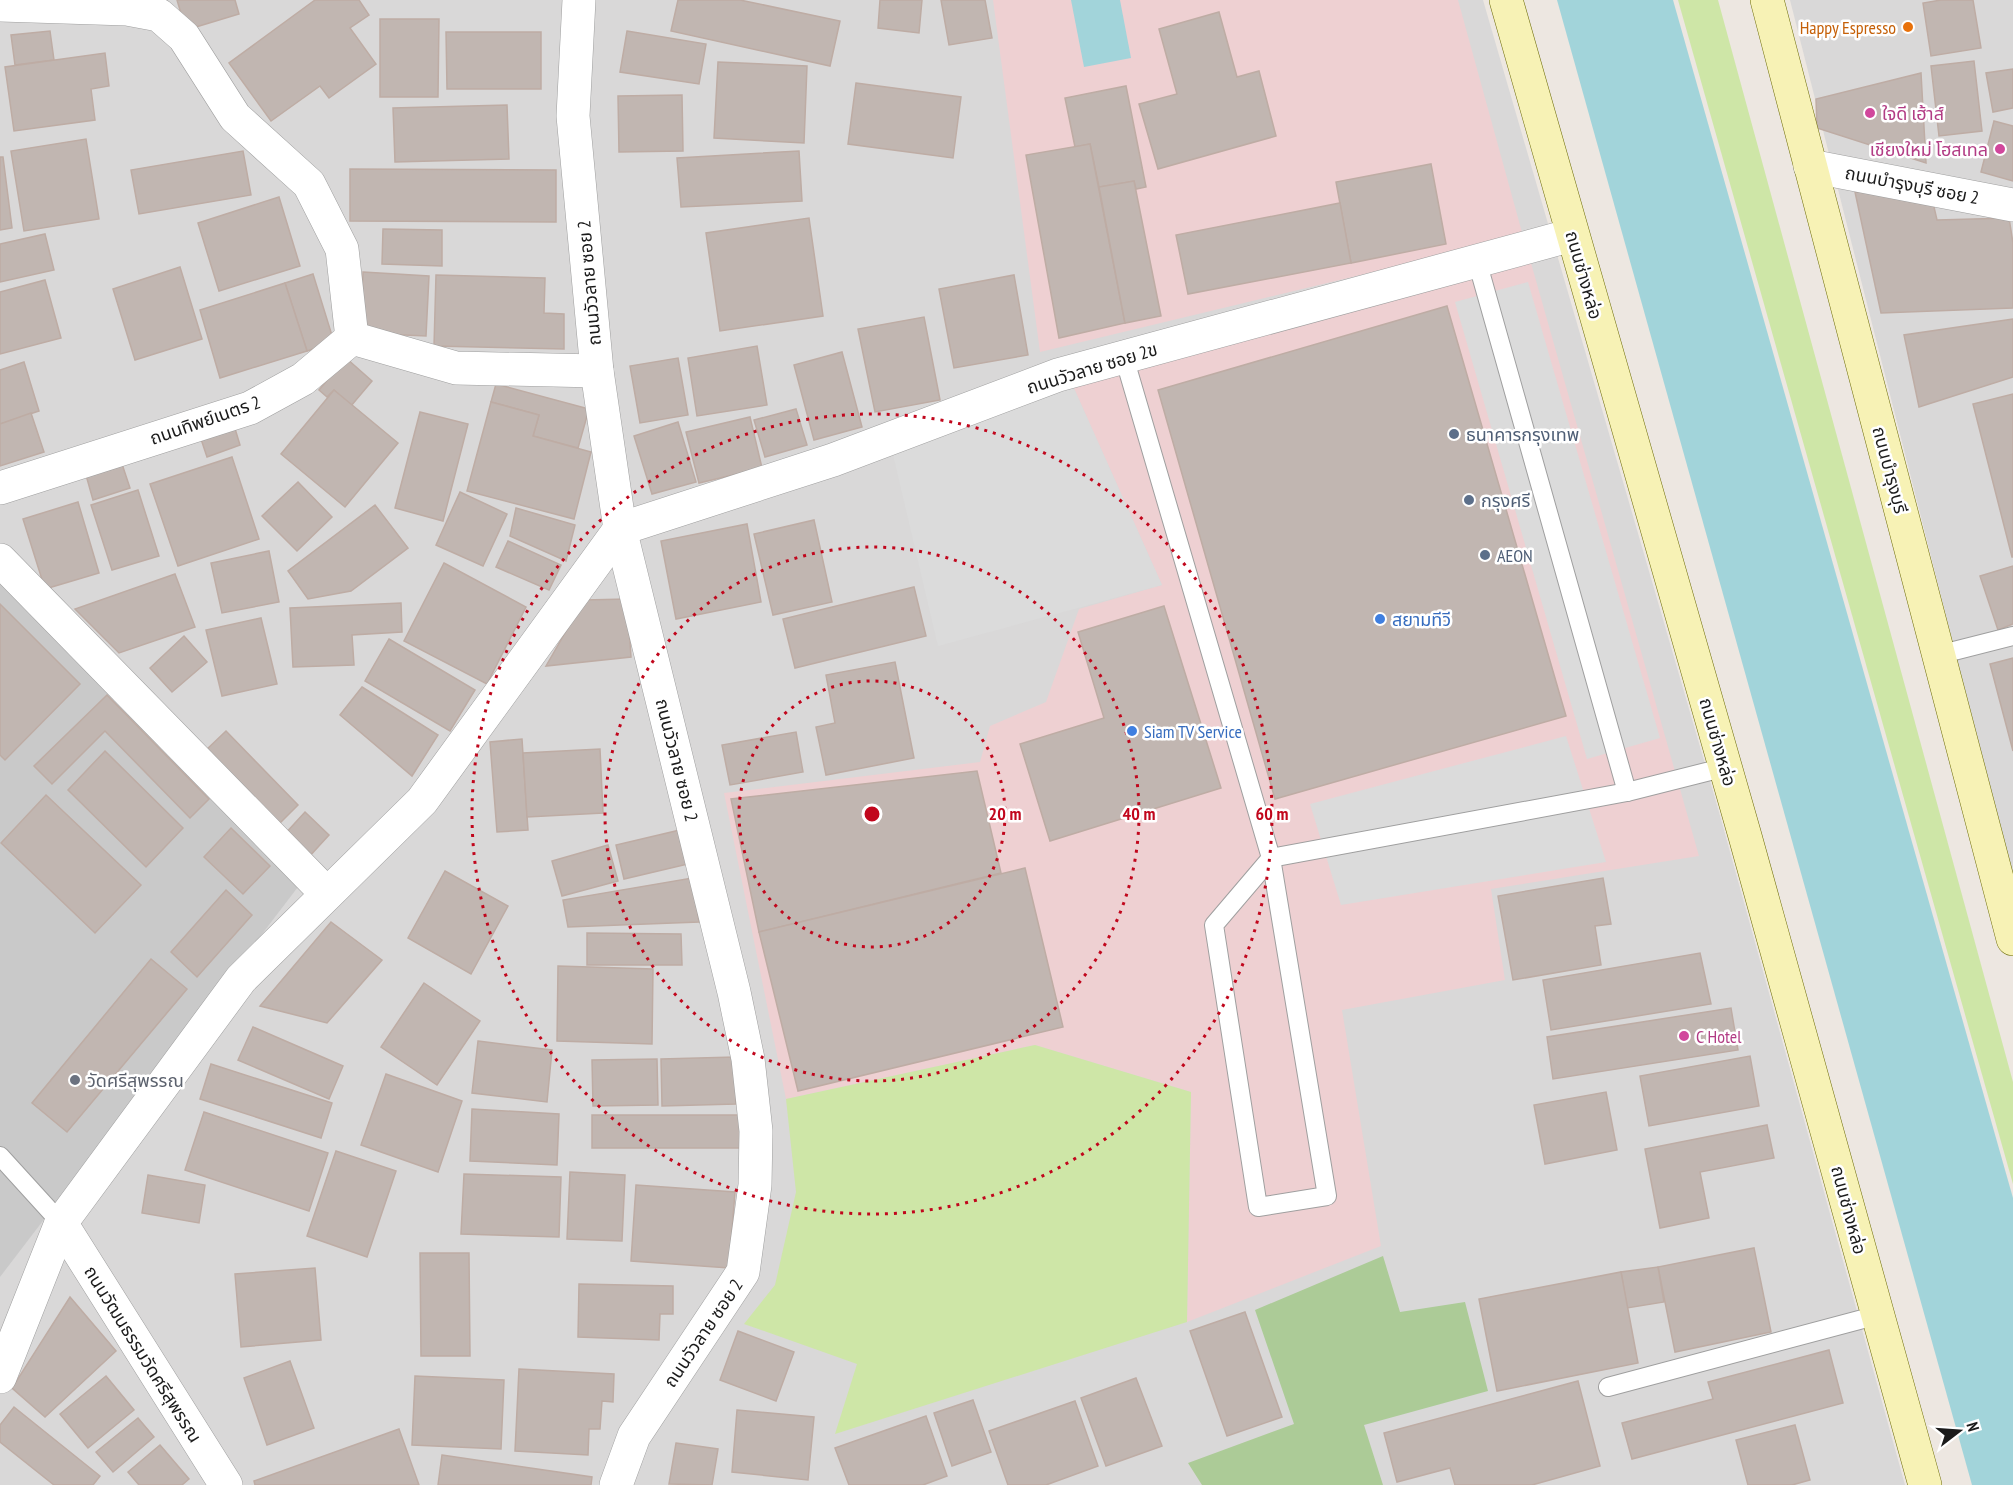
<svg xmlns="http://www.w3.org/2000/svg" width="2013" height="1485" viewBox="0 0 2013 1485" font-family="'PT Sans Narrow','Noto Sans Thai',sans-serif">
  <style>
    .residential { fill: #d9d8d8 }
    .commercial { fill: #eed0d2 }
    .religious { fill: #c9c9c9 }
    .grass { fill: #cee6a7 }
    .forest { fill: #accb97 }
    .parking { fill: #dbdbdb }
    .water { fill: #a2d4da }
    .building { fill: #c1b6b1; stroke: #beaca4; stroke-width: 1.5 }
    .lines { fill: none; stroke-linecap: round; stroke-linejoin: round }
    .lane-casing { stroke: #9f9f9f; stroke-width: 20 }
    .street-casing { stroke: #9f9f9f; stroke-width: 34 }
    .secondary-casing { stroke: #6d6c08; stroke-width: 34 }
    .lane { stroke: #fff; stroke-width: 18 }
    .street { stroke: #fff; stroke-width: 33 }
    .secondary { stroke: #f7f2b5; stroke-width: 33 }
    .ring { fill: none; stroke: #c1061c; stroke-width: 3; stroke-dasharray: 3 6 }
    .food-dot { fill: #e8710a; stroke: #fff; stroke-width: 2 }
    .hotel-dot { fill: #d1479c; stroke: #fff; stroke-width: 2 }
    .service-dot { fill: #5c6f8a; stroke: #fff; stroke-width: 2 }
    .shop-dot { fill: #3f7fe0; stroke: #fff; stroke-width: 2 }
    .worship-dot { fill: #6b7280; stroke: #fff; stroke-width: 2 }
    .labels { text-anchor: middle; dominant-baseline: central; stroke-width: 5; stroke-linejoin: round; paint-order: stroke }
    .food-label { font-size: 18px; fill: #c56008; stroke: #fff; text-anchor: end }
    .hotel-label { font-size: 18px; fill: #b23c85; stroke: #fff; text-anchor: start }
    .street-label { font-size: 18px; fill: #1b1b1b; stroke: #fff }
    .service-label { font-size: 18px; fill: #4e5e75; stroke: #fff; text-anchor: start }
    .shop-label { font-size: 18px; fill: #366cbe; stroke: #fff; text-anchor: start }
    .worship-label { font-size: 18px; fill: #5b616d; stroke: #fff; text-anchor: start }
    .centre { fill: #c1061c; stroke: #fff; stroke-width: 3 }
    .ring-label { font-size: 18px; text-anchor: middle; font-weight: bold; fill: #c1061c; stroke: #fff; stroke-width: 5; stroke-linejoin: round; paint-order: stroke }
  </style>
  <rect width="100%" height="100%" fill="#ede7e1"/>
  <g class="residential">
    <polygon points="0,0 1483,0 1719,812 1905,1485 0,1485"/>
    <polygon points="1790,0 2013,0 2013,874 1955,651"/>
  </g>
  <g class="commercial">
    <polygon points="993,0 1458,0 1523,236 1040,352"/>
    <polygon points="1531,263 1699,856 1491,889 1505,980 1342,1010 1381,1246 1187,1322 1191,1092 1035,1045 786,1099 724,793 980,762 990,726 1046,702 1079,609 1162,585 1072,384"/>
  </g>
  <polygon class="religious" points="0,575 301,883 0,1277"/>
  <g class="grass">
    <polygon points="1678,0 1718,0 2013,1082 2013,1184"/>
    <polygon points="1035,1045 1191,1092 1187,1322 835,1434 857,1364 744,1324 775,1285 796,1192 786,1099"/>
  </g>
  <polygon class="forest" points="1383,1256 1400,1312 1465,1302 1488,1391 1364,1425 1383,1485 1202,1485 1188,1463 1294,1424 1255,1310"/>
  <g class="parking">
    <polygon points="1528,282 1660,738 1587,759 1455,302"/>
    <polygon points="1072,384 1162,585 938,646 892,450"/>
    <polygon points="1566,736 1606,862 1341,905 1310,804"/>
  </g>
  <g class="water">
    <polygon points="1071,0 1120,0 1131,58 1084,67"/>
    <polygon points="1557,0 1673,0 2013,1198 2013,1485 1972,1485"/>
  </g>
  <g class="building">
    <polygon points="177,0 235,0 239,14 186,30"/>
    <polygon points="315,0 359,0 369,15 350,28 376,64 329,98 320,86 271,121 229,63"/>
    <polygon points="678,0 740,0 840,21 830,66 671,31"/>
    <polygon points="880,0 922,0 919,33 878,28"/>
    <polygon points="941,0 985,0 992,38 949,45"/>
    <polygon points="1941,0 1973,0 1981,48 1931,56 1923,3"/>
    <polygon points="1219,12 1237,77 1259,71 1276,136 1158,169 1139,104 1177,94 1159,29"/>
    <polygon points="380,19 439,19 438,97 380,97"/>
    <polygon points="50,31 54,60 15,65 11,35"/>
    <polygon points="627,31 706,44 699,84 620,72"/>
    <polygon points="446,32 541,32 541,89 447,89"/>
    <polygon points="105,53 109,86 91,89 95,120 14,131 5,67"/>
    <polygon points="1974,61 1982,131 1939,136 1931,66"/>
    <polygon points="718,62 807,66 804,143 714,138"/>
    <polygon points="2013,69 2013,108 1993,112 1986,73"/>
    <polygon points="1921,73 1926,163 1817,128 1816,99"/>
    <polygon points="856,83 961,97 953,158 848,144"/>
    <polygon points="1126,86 1146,187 1136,189 1134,181 1099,187 1090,144 1075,147 1065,98"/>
    <polygon points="682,95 683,151 619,152 618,96"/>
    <polygon points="507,105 509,159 395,162 393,108"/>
    <polygon points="1994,121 2013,126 2013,181 1981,172"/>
    <polygon points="86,139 99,219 24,231 11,151"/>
    <polygon points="1090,144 1125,323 1059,338 1026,155"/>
    <polygon points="243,151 251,195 139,214 131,170"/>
    <polygon points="799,151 802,201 681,207 677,158"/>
    <polygon points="0,157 3,157 12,228 0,230"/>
    <polygon points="1431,164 1446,244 1351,263 1336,182"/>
    <polygon points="350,169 556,170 556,222 350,221"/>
    <polygon points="1134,181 1161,316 1125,323 1099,187"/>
    <polygon points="1855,192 1931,194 1937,220 2009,218 2013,243 2013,308 1881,313"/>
    <polygon points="279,197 300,266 219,291 198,223"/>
    <polygon points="1340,203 1351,263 1188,294 1176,235"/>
    <polygon points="809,218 823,316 720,331 706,233"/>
    <polygon points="383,229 442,230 442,266 382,264"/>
    <polygon points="45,234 54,270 0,282 0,244"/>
    <polygon points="180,267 202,339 135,360 113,289"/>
    <polygon points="363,272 429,276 426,336 361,333"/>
    <polygon points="313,274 334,342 307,351 285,283"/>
    <polygon points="436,275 545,278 544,313 564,314 564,349 434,346"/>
    <polygon points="1014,275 1028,355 954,368 939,289"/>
    <polygon points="45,280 61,338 0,354 0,292"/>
    <polygon points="285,283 307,351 220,378 200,310"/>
    <polygon points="1447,306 1566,716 1275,799 1158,390"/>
    <polygon points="924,317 940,400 875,412 858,329"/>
    <polygon points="2013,319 2013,377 1919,407 1904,335"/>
    <polygon points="757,346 767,405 697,416 688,358"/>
    <polygon points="842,352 862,427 814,440 794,365"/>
    <polygon points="346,358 372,381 351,406 334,390 327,397 319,390"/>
    <polygon points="678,358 688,415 640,423 630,366"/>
    <polygon points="24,362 39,411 0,424 0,370"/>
    <polygon points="496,384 589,409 578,448 533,436 539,415 491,402"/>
    <polygon points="334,390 398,443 345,507 281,454"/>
    <polygon points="2013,394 2013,557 2012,557 1973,404"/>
    <polygon points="491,402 539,415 533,436 591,452 574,519 467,491"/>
    <polygon points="796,409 807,445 765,457 754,420"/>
    <polygon points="420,412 468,424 443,521 395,508"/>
    <polygon points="31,413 44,452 0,466 0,424"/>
    <polygon points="750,417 762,468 699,483 686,432"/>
    <polygon points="233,422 240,445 207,457 199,433"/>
    <polygon points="678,422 696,482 652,494 634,436"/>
    <polygon points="232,457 259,539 178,566 150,484"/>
    <polygon points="122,464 130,488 93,500 86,475"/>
    <polygon points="298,482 332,517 297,551 262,516"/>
    <polygon points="138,490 159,556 112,570 91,505"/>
    <polygon points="460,492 507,514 483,566 436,545"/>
    <polygon points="78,502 99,573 45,589 23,519"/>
    <polygon points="375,505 408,548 351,591 308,599 288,571"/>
    <polygon points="516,508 575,525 566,561 510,536"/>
    <polygon points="814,520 832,602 773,615 754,534"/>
    <polygon points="747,524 761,602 676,619 661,541"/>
    <polygon points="508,541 561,565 549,590 496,567"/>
    <polygon points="269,551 279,602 222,613 211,563"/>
    <polygon points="444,563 526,607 487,684 404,641"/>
    <polygon points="2013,566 2013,624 1998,630 1980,576"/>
    <polygon points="175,574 195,627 119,653 75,609"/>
    <polygon points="914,587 926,636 795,668 783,619"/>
    <polygon points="627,599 631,657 546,666 584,600"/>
    <polygon points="401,603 402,632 352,635 354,665 293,667 290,608"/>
    <polygon points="0,604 80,684 5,760 0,755"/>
    <polygon points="1164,606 1221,788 1050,841 1020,744 1104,718 1078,632"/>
    <polygon points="261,618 277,684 222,696 206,630"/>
    <polygon points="184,636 207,662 172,692 150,668"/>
    <polygon points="389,639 475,690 450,731 365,681"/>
    <polygon points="2013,658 2013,751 1990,664"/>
    <polygon points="895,662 914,758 826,775 816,727 835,723 826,675"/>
    <polygon points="362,687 438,735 412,776 340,715"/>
    <polygon points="107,695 209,799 190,818 105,731 52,784 34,766"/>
    <polygon points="226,731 298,805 276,827 204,752"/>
    <polygon points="796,732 803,772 730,785 722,745"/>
    <polygon points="522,739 528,830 497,832 490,742"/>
    <polygon points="600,749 603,813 527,817 523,753"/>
    <polygon points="105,751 183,828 146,867 68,790"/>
    <polygon points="977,771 1001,873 759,932 731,799"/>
    <polygon points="46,795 141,885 95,933 1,843"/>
    <polygon points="305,812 329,835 308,858 284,835"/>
    <polygon points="231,828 270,866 243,894 204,857"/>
    <polygon points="680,830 688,864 624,879 616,845"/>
    <polygon points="608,845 618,881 562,896 552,861"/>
    <polygon points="1025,868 1063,1027 798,1091 759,932"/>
    <polygon points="445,871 508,906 471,974 408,938"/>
    <polygon points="692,878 699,922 568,927 563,900"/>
    <polygon points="1603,878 1611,924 1595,926 1601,965 1513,980 1498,896"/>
    <polygon points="226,890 252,915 197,977 171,952"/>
    <polygon points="331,922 382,960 327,1023 260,1006"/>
    <polygon points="587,933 681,934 682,965 587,965"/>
    <polygon points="1700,953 1711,1004 1551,1030 1543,980"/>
    <polygon points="151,959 187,989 67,1132 32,1103"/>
    <polygon points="558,966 653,969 652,1044 557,1041"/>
    <polygon points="424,983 480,1021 437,1085 381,1047"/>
    <polygon points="1731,1008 1738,1050 1553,1079 1547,1037"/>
    <polygon points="253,1027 343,1066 329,1099 238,1060"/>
    <polygon points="478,1041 552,1050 547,1102 472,1093"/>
    <polygon points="1750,1056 1759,1106 1649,1126 1640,1076"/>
    <polygon points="735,1057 736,1104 662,1106 661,1059"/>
    <polygon points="657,1059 658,1105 593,1106 592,1060"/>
    <polygon points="211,1064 332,1103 321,1138 200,1099"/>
    <polygon points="386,1074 462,1101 438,1172 361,1145"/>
    <polygon points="1606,1092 1617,1150 1545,1164 1534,1105"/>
    <polygon points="472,1109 559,1114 557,1165 470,1161"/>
    <polygon points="204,1112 328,1153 309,1211 185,1170"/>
    <rect x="592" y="1115" width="149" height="33"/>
    <polygon points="1767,1125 1774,1158 1700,1172 1709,1218 1660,1228 1645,1149"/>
    <polygon points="336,1151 396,1171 367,1257 307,1236"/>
    <polygon points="570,1172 625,1175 622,1241 567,1239"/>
    <polygon points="464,1174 561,1177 559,1237 461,1234"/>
    <polygon points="148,1175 205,1185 199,1223 142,1213"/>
    <polygon points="636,1185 735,1192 729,1268 631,1261"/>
    <polygon points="1754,1248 1771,1332 1675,1352 1658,1267"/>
    <polygon points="420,1253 469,1253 470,1356 421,1356"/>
    <polygon points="1658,1267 1664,1302 1627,1308 1621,1272"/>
    <polygon points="315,1268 321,1340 241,1347 235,1274"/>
    <polygon points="1621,1272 1638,1363 1497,1391 1479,1299"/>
    <polygon points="579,1284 673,1286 673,1314 660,1314 659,1340 578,1337"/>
    <polygon points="70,1297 116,1351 45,1417 12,1388"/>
    <polygon points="1245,1312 1282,1417 1227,1436 1190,1331"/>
    <polygon points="738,1331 794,1352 776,1401 720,1380"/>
    <polygon points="1829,1350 1843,1403 1632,1459 1622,1423 1713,1399 1708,1382"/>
    <polygon points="290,1361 314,1428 267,1445 244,1378"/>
    <polygon points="519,1369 614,1374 613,1402 602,1401 600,1429 589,1429 588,1455 515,1451"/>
    <polygon points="106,1376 134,1410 88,1448 60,1414"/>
    <polygon points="415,1376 504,1380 501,1449 412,1445"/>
    <polygon points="1136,1378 1162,1446 1106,1466 1081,1398"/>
    <polygon points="1578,1381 1600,1466 1532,1485 1455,1485 1450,1468 1397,1482 1384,1433"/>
    <polygon points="973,1400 991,1452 952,1466 934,1413"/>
    <polygon points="1075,1401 1098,1466 1046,1485 1008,1485 989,1431"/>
    <polygon points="14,1407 100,1476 93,1485 54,1485 0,1442 0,1425"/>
    <polygon points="737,1410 814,1417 808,1480 732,1472"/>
    <polygon points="926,1416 947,1476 923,1485 849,1485 835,1448"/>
    <polygon points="138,1418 154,1437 113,1472 96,1452"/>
    <polygon points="1795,1425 1810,1480 1792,1485 1748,1485 1736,1440"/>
    <polygon points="399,1429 419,1485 255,1485 254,1481"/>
    <polygon points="676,1443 718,1449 712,1485 669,1484"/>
    <polygon points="160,1445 189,1479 182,1485 139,1485 128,1472"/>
    <polygon points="442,1455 592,1477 591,1485 438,1485"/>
  </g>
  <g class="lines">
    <defs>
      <g id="lane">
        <polyline points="1477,261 1627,792"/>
        <polyline points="1124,357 1271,858 1627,792 1726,767"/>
        <polyline points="1938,655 2013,636"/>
        <polygon points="1271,858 1327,1196 1258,1207 1214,925"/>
        <polyline points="0,1156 61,1223"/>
        <polyline points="1608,1387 1878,1315"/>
      </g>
      <g id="street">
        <polyline points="579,0 573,116 597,371 620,529 734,992 748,1059 756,1131 755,1185 743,1272 634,1436 616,1485"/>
        <polyline points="0,5 127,9 159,15 184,37 235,117 309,184 342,249 352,338"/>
        <polyline points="1810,166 2013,205"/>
        <polyline points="352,338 456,368 597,371"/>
        <polyline points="0,488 250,408 303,379 352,338"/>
        <polyline points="0,560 326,893"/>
        <polyline points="61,1223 226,1485"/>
        <polyline points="0,1377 61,1223 241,979 422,801 620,529 833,460 1058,375 1572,235"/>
      </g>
      <g id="secondary">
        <polyline points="1506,0 1745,836 1925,1485"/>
        <polyline points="1767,0 2013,939"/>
      </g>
    </defs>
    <use href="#lane" class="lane-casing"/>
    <use href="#street" class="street-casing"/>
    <use href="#secondary" class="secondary-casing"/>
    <use href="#lane" class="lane"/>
    <use href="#street" class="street"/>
    <use href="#secondary" class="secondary"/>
  </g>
  <g class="ring">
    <circle cx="872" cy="814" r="133"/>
    <circle cx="872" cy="814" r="267"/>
    <circle cx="872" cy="814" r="400"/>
  </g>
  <circle class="food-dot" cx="1908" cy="27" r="6"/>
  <g class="hotel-dot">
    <circle cx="1870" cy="113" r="6"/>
    <circle cx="2000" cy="149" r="6"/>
    <circle cx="1684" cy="1036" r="6"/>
  </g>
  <g class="service-dot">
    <circle cx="1454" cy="434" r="6"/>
    <circle cx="1469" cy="500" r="6"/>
    <circle cx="1485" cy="555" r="6"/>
  </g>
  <g class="shop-dot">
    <circle cx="1380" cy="619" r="6"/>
    <circle cx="1132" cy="731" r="6"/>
  </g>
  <circle class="worship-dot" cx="75" cy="1080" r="6"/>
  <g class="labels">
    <g class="food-label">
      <text x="1896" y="27">Happy Espresso</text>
    </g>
    <g class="hotel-label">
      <text x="1882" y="113">ใจดี เฮ้าส์</text>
      <text x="1988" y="149" text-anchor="end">เชียงใหม่ โฮสเทล</text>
      <text x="1696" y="1036">C Hotel</text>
    </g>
    <g class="street-label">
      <text transform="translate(1912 185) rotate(11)">ถนนบำรุงบุรี ซอย 2</text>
      <text transform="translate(1584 275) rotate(74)">ถนนช่างหล่อ</text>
      <text transform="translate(589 283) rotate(-95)">ถนนวัวลาย ซอย 2</text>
      <text transform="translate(1092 368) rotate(-17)">ถนนวัวลาย ซอย 2ข</text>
      <text transform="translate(205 420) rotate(-19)">ถนนทิพย์เนตร 2</text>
      <text transform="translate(1890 470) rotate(75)">ถนนบำรุงบุรี</text>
      <text transform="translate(1718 742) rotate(74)">ถนนช่างหล่อ</text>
      <text transform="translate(677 760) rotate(76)">ถนนวัวลาย ซอย 2</text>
      <text transform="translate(1849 1210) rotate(75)">ถนนช่างหล่อ</text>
      <text transform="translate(703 1333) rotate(-56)">ถนนวัวลาย ซอย 2</text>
      <text transform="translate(143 1354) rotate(58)">ถนนวัฒนธรรมวัดศรีสุพรรณ</text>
    </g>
    <g class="service-label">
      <text x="1466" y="434">ธนาคารกรุงเทพ</text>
      <text x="1481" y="500">กรุงศรี</text>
      <text x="1497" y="555">AEON</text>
    </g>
    <g class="shop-label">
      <text x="1392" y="619">สยามทีวี</text>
      <text x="1144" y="731">Siam TV Service</text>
    </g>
    <g class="worship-label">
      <text x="87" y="1080">วัดศรีสุพรรณ</text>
    </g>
  </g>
  <circle cx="872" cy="814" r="9" class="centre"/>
  <g class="ring-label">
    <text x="1005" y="820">20 m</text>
    <text x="1139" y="820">40 m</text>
    <text x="1272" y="820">60 m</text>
  </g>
  <g transform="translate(1959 1431) rotate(73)" stroke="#ffffff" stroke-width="4.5" paint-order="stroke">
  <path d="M0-4.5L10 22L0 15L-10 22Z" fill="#1b1b1b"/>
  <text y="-9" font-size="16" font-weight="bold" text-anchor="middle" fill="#1b1b1b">N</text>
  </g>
</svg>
